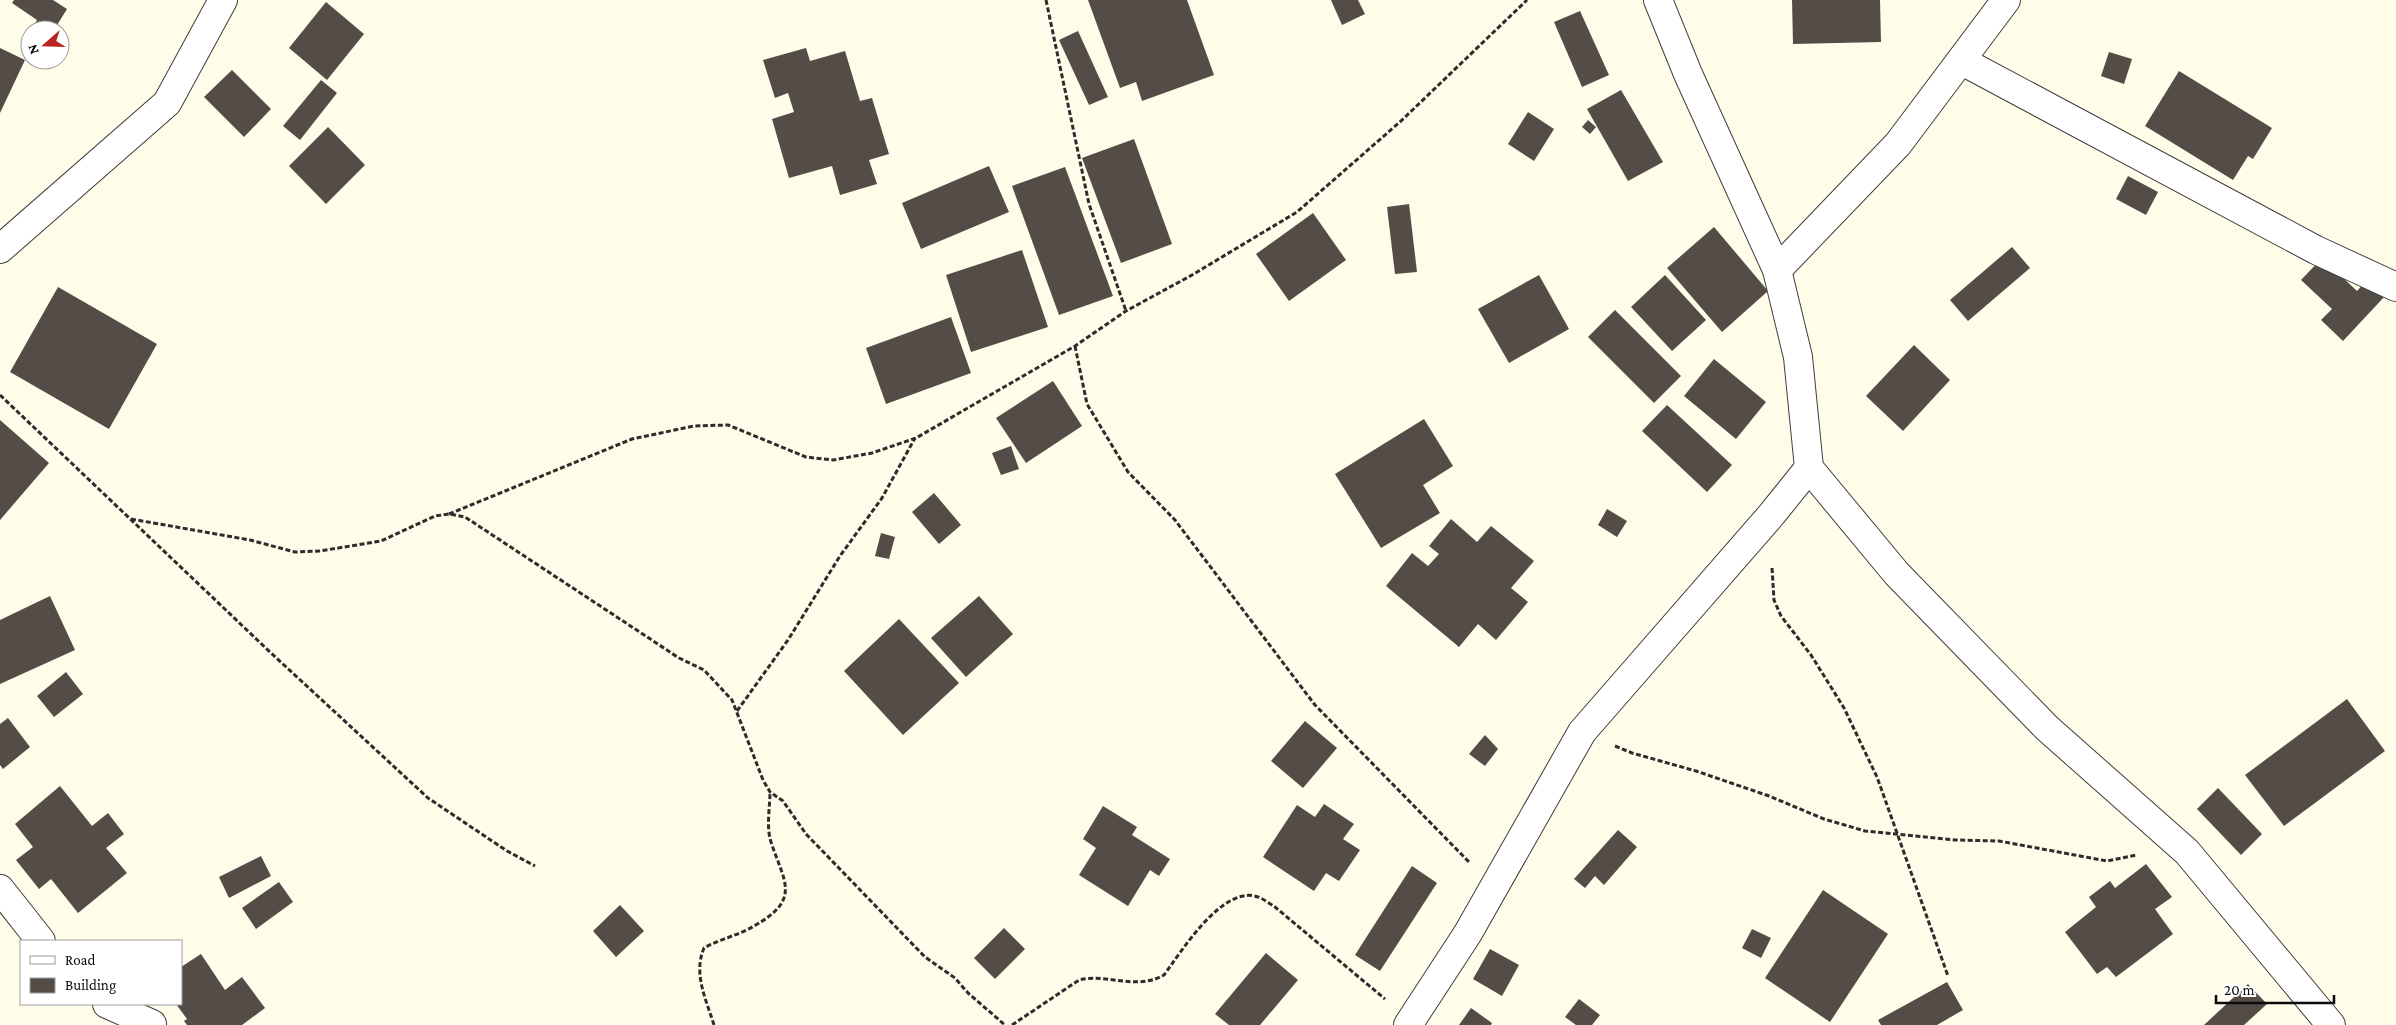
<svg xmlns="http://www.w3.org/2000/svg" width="2396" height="1025" viewBox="0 0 2396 1025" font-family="'Crimson Pro',serif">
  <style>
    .building { fill: #544d47 }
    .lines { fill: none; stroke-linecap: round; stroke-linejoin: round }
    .street-casing { stroke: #3e3e3e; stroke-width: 30 }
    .path { stroke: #2d2d2d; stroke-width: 3; stroke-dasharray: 5 2.5; stroke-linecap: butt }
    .street { stroke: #fff; stroke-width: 28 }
  </style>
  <rect width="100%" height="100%" fill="#fffce9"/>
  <g class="building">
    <polygon points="14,0 53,0 67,9 54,30 31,30 37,20 12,3"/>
    <polygon points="1088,0 1187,0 1214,75 1142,101 1136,82 1120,88"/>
    <polygon points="1331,0 1358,0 1365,14 1342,25"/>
    <polygon points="1792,0 1880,0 1881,42 1793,44"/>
    <polygon points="326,2 364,34 327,80 289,48"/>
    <polygon points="1580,11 1609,75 1582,87 1554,22"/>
    <polygon points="1078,31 1108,97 1089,105 1059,40"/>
    <polygon points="0,48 25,60 0,113"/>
    <polygon points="806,48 810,61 845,51 860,101 872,98 889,154 869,160 877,184 840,195 832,166 789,178 772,119 794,112 788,93 775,98 763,60"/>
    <polygon points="2109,52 2132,59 2124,84 2101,76"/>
    <polygon points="232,70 271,109 244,137 204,97"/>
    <polygon points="2179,71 2272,128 2253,159 2248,156 2233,180 2145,126"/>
    <polygon points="321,80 337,93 300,140 283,126"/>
    <polygon points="1621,90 1663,162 1628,181 1587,109"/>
    <polygon points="1528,112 1554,129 1534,161 1508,144"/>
    <polygon points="1588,120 1596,127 1590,134 1582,127"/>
    <polygon points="328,127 365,165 326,204 289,166"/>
    <polygon points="1134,139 1172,244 1121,263 1082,158"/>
    <polygon points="989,166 1009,212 921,249 902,203"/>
    <polygon points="1065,167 1113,296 1059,315 1012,186"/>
    <polygon points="2128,176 2158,192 2146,215 2116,199"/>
    <polygon points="1409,204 1417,272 1395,274 1387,207"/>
    <polygon points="1313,213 1346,260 1289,301 1256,254"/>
    <polygon points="1714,227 1768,291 1722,332 1667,268"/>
    <polygon points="2012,247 2030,268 1968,321 1950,300"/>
    <polygon points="1022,250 1048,327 971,352 946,275"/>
    <polygon points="2322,258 2357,291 2367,280 2385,296 2343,341 2321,320 2332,309 2301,280"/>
    <polygon points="1539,275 1569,329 1509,363 1478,309"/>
    <polygon points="1665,275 1706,320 1672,351 1631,307"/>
    <polygon points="58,287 157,344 109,429 10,372"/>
    <polygon points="1615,310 1681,376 1654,403 1588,337"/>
    <polygon points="951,317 971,373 886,404 866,348"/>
    <polygon points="1914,345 1950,380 1903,431 1866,396"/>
    <polygon points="1714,359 1766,402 1736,439 1684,396"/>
    <polygon points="1053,381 1082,426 1026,463 996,418"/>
    <polygon points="1667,405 1732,465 1707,492 1642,431"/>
    <polygon points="1424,419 1453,466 1423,485 1440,513 1381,548 1335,474"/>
    <polygon points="0,420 49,463 0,520"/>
    <polygon points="1011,446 1019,469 1001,475 992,453"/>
    <polygon points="934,493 961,525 939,544 912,512"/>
    <polygon points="1607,509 1627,521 1617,537 1598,525"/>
    <polygon points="1451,519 1477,542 1491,526 1534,561 1511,588 1528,602 1496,640 1478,624 1459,647 1386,586 1412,553 1428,566 1439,554 1429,546"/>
    <polygon points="881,533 895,537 889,559 875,556"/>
    <polygon points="50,596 75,650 0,684 0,620"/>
    <polygon points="979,596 1013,634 966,677 931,638"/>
    <polygon points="899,619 959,683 903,735 844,671"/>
    <polygon points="66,672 83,694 54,717 37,696"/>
    <polygon points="2347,699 2385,751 2284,826 2245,775"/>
    <polygon points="8,718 30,747 3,769 0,765 0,724"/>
    <polygon points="1305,721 1337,748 1303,788 1271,761"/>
    <polygon points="1485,735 1498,749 1485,766 1469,754"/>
    <polygon points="60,786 92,826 108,813 124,834 106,848 127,873 78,913 51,879 39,889 16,860 33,847 15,824"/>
    <polygon points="2218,788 2262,834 2241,855 2197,809"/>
    <polygon points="1324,804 1354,824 1343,839 1360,850 1339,881 1326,873 1314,891 1263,857 1297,805 1315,817"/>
    <polygon points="1103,806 1137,827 1132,835 1170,859 1159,876 1150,870 1128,906 1079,875 1096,848 1083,839"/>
    <polygon points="1618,830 1637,847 1604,885 1595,876 1585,888 1574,879"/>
    <polygon points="261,856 271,876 229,898 219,877"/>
    <polygon points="2146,864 2172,897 2155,909 2173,934 2116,977 2107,967 2097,974 2065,932 2096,907 2089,897 2110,881 2115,888"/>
    <polygon points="1412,866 1437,883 1380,971 1355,955"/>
    <polygon points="279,882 293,902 256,929 242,908"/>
    <polygon points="1823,890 1888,934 1830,1022 1765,978"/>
    <polygon points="620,905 644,931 616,957 593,931"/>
    <polygon points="1004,928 1025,949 995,979 974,958"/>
    <polygon points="1752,929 1771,938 1761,958 1742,948"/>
    <polygon points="1490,949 1519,965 1502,996 1473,979"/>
    <polygon points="1266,953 1298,980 1260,1025 1229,1025 1215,1014"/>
    <polygon points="201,954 225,990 242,977 265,1008 242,1025 187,1025 184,1021 187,1019 176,1004 181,1004 181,967"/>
    <polygon points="1947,982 1963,1010 1937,1025 1881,1025 1878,1020"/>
    <polygon points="2248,984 2267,1004 2244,1025 2204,1025"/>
    <polygon points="1579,999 1600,1015 1592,1025 1576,1025 1565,1017"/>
    <polygon points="1471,1008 1492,1023 1491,1025 1459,1025"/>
  </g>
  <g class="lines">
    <defs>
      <g id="street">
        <polyline points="1962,61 2316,250 2396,287"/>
        <polyline points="0,249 167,103 223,0"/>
        <polyline points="1777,270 1898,144 2006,0"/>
        <polyline points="1809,468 1897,574 2047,728 2187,852 2331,1025"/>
        <polyline points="0,889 41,941"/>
        <polyline points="107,1004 152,1024"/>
        <polyline points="1408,1025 1468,933 1582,732 1772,514 1809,468 1798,357 1777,270 1688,74 1658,0"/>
      </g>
    </defs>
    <use href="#street" class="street-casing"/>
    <g class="path">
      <polyline points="1046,0 1089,204 1126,311"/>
      <polyline points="1075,346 1087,404 1128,472 1175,520 1315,705 1469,862"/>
      <polyline points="0,395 271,653 428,798 507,851 535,866"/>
      <polyline points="449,514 632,439 694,426 728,425 806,457 833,460 872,453 916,438 1075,346 1126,311 1192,275 1297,212 1401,121 1527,0"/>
      <polyline points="131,519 250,540 295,552 320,551 381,541 435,516 449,514 465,517 679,658 704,670 732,700 763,780 770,792 783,801 806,834 925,957 955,978 968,993 1005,1025"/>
      <polyline points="1772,568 1774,600 1781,616 1811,655 1844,708 1877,777 1948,976"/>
      <polyline points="737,711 788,640 840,556 882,498 915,438"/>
      <polyline points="1615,746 1632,753 1696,771 1769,796 1824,819 1865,831 1955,840 1999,841 2107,861 2136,855"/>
      <path d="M714,1025c-8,-26 -21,-51 -10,-77 16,-9 35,-13 50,-22 48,-27 30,-44 17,-84 -5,-15 -1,-35 -1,-50"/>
      <path d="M1012,1025l67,-45c28,-7 57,11 85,-5 17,-23 59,-91 94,-78 6,2 12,7 17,10l110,92"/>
    </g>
    <use href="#street" class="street"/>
  </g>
  <rect x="20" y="940" width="162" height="65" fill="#ffffff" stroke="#9d9d9d"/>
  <rect x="30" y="956" width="25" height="8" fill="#ffffff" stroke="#9d9d9d"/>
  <text x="65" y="965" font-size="15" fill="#0b0b0b">Road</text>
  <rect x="30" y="978" width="25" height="15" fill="#544d47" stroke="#9d9d9d"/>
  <text x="65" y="990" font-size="15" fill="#0b0b0b">Building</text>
  <g transform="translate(45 45) rotate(250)"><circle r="24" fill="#ffffff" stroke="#9d9d9d"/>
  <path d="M0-4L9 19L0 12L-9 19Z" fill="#bb2323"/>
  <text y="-8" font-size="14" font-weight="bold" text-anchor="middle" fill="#0b0b0b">N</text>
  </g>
  <path d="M2216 995v8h118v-8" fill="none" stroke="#0b0b0b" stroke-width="2.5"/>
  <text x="2224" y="995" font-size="15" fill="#0b0b0b" stroke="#ffffff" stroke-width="4" paint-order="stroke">20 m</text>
</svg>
